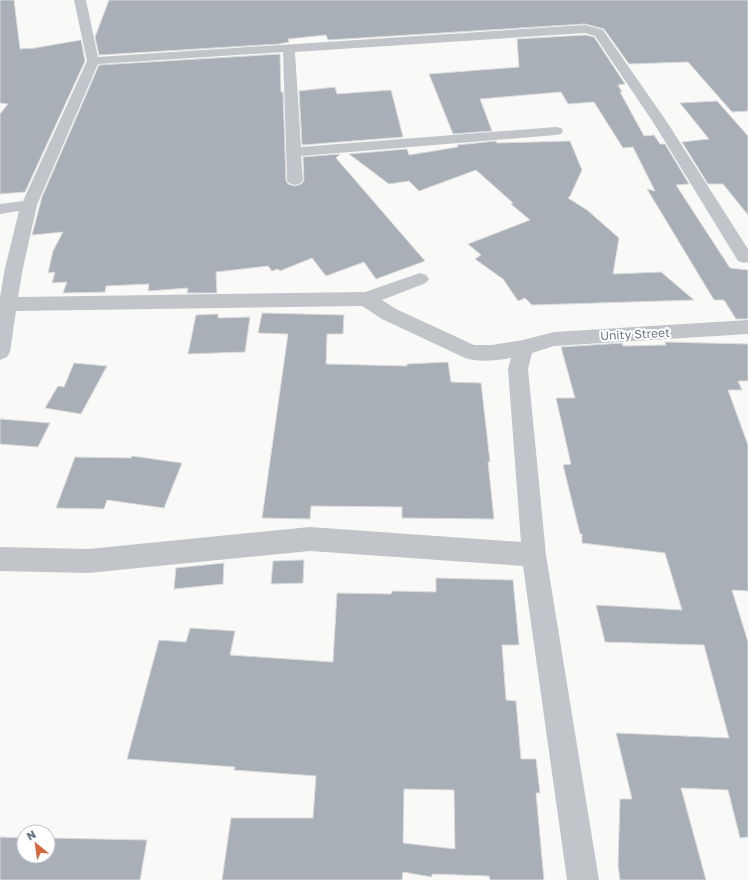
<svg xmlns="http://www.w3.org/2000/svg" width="748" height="880" viewBox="0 0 748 880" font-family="'Golos Text',sans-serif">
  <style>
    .building { fill: #a9afb6; stroke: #dbdbda; fill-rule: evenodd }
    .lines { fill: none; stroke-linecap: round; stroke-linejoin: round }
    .minor { fill: #c1c5c9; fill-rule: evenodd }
    .labels { text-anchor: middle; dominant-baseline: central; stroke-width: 4; stroke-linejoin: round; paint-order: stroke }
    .street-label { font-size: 12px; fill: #6b7886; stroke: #fff }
  </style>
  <rect width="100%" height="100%" fill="#f9f9f8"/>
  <g class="building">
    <polygon points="0,0 14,0 20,49 29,48 29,49 81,40 85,61 25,192 0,194 0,114 8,104 0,103"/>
    <polygon points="109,0 748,0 748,111 732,112 688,62 629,64 604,29 585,24 328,40 326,35 288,39 289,42 279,44 99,55 95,37"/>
    <polygon points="585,35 594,37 625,84 618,85 622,92 620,92 644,136 654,135 660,144 665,144 689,184 676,185 730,268 748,270 748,319 736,319 724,300 714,300 647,189 655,191 633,147 623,148 594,102 568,104 561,92 480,99 492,131 453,134 429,74 519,67 517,39"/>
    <polygon points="280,54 281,92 283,92 286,180 288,184 295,186 301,184 304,181 303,157 340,154 336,158 425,261 376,279 364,262 326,276 312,258 280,271 278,269 272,271 268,266 216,272 217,293 187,293 188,288 148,291 149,284 106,286 105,292 63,293 67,282 52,283 55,272 48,273 53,251 63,232 32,235 42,197 99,65"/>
    <polygon points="335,87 337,94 391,90 403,137 302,145 299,91"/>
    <polygon points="717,101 748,136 748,215 723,184 708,184 682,142 709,139 680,103"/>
    <polygon points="496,141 497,143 570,141 582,170 570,196 568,198 587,210 619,238 613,274 661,272 694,300 532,305 525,298 518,301 503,279 475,259 481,255 468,244 530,220 511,204 513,203 476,170 419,191 409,181 389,184 349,154 407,149 409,155 458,147 457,145"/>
    <polygon points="262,313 344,315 343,334 327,334 326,364 407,366 407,364 448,362 451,382 481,383 490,462 488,462 494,519 402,518 402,507 311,506 310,519 262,518 288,334 258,333"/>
    <polygon points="218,314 218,318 250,317 245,352 188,354 196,315"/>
    <polygon points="665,342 748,344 748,381 738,381 742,390 728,390 748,445 748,591 732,590 748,642 748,837 740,838 728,790 681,788 706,880 620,880 618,865 620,799 632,799 616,733 729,738 704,645 605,642 596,605 682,610 665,553 582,543 582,534 580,534 563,465 571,464 556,398 575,398 561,347 622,343 623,346 666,345"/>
    <polygon points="74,363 107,366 81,414 45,408 58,386 64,387"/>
    <polygon points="0,419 50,423 38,447 0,444"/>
    <polygon points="132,456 182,463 164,508 107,500 104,509 56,508 75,457 131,458"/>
    <polygon points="304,560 303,583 271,584 273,561"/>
    <polygon points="224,563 223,584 174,589 176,568"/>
    <path d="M436,578l77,2 6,65h-17l4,55 10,1 5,58h15l4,34h-4l8,87h-54l-1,-4 -57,-2v3l-29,-5 -1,8h-180l9,-62h82l3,-42 -82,-6 1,-3 -108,-8 32,-119 27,2 4,-14 45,3 -5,24 103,7 4,-69 54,1 1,-3 44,1zM404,789l50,1 1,59 -52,-6z"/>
    <polygon points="0,837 24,838 24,856 48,856 48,838 147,840 140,880 0,880"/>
  </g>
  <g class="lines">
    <path class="minor" d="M74,0h12l12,57 487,-32 18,5 64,92 81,127v13l-4,1 -6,-2 -85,-139 -58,-86 -10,-3 -290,19 6,95 255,-20 5,1 2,3 -2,3 -5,1 -255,21 2,24 -2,3 -6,2 -6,-2 -2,-3 -4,-128 -185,12 -61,141 -14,63 -5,29 347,-5 55,-19 6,2 3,4 -3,4 -44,17 14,9 78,36h18l31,-5 31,-8 194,-12v14l-194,12 -22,7 -4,16 18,186 53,325h-32l-44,-314 -213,-15 -222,22 -88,-2v-24l88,2 222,-22 211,15 -13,-173 3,-11c-15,2 -31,5 -46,0l-83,-39 -20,-13 -346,5 -6,41 -3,5 -7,3v-63l5,-29 14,-57 -19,3v-10l23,-3 64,-140z"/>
  </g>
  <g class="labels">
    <g class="street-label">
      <text transform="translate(635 334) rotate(-3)">Unity Street</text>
    </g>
  </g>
  <g transform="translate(36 844) rotate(331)"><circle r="19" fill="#ffffff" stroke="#c4c9cf"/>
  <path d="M0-3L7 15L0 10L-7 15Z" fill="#d6683b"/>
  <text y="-6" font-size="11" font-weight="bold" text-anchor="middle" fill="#6b7886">N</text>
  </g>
</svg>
